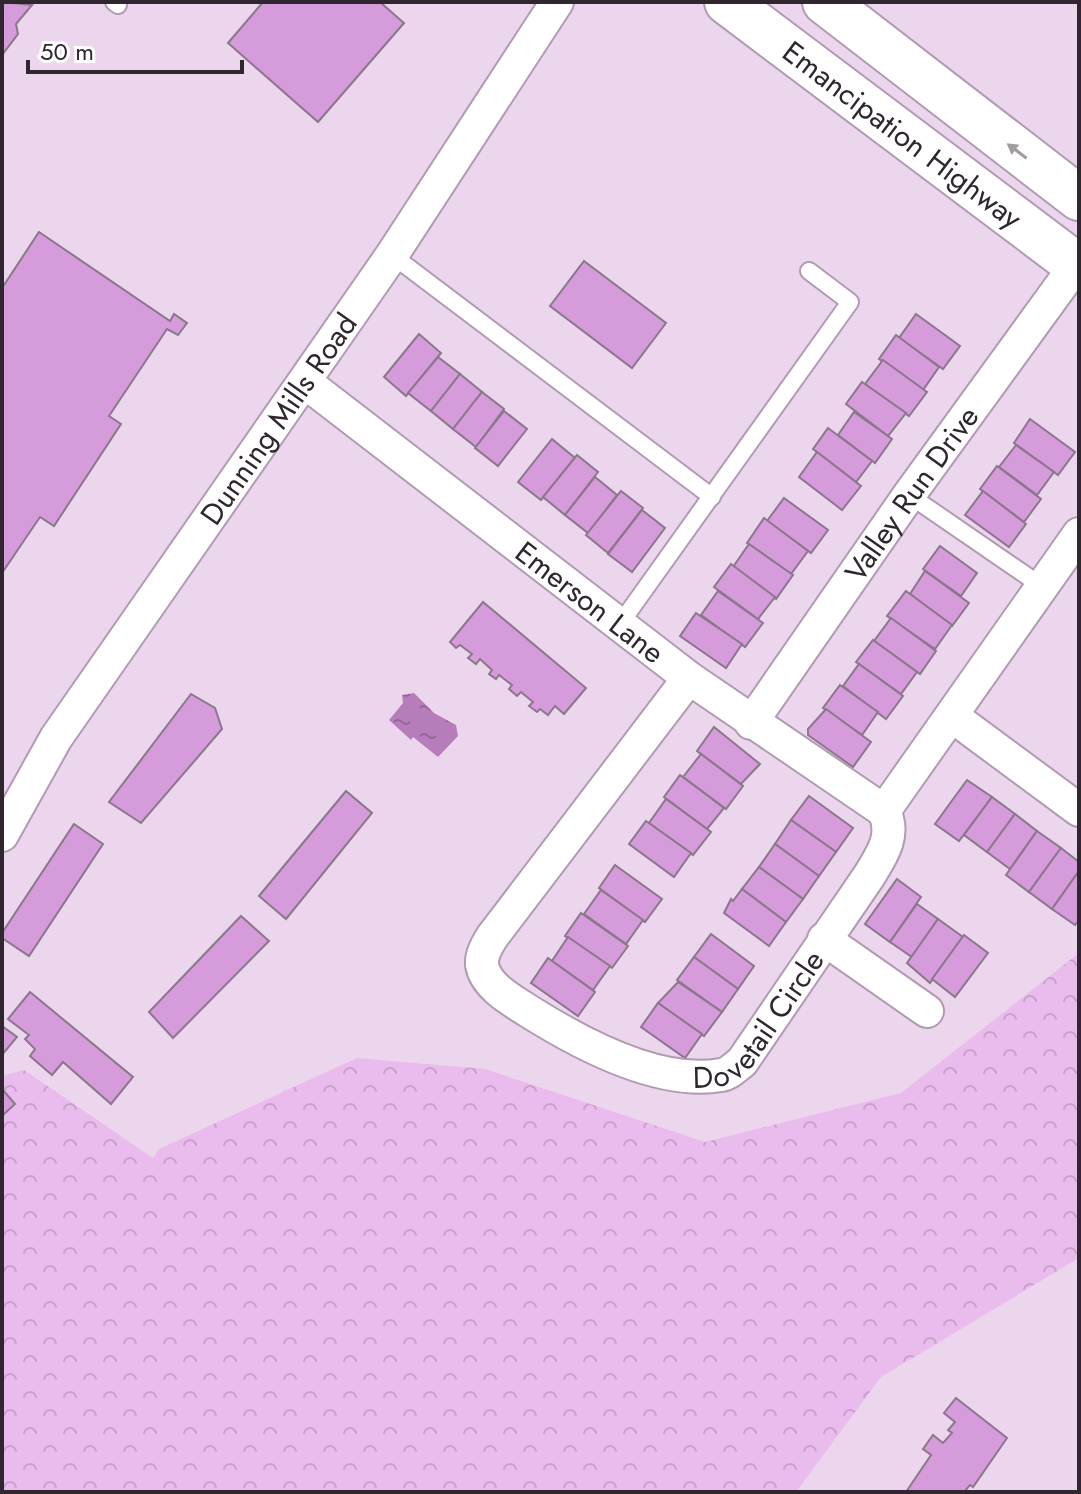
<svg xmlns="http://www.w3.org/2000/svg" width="1081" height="1494" viewBox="0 0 1081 1494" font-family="Jost,sans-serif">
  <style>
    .forest { fill: url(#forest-crowns) }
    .water { fill: url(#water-ripples) }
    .building { fill: #d69bda; stroke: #8b778c; stroke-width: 2 }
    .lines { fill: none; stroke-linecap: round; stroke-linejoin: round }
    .service-casing { stroke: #b19bb2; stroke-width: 20 }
    .minor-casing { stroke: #b19bb2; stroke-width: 36 }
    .primary-casing { stroke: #b19bb2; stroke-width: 48 }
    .service { stroke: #fff; stroke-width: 16 }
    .minor { stroke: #fff; stroke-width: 32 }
    .primary { stroke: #fff; stroke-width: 44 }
    .oneway { fill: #a19da1 }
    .labels { text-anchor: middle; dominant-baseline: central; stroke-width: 6; stroke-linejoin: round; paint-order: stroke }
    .street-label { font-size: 30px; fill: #2f262f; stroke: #fff }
  </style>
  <defs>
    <pattern id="forest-crowns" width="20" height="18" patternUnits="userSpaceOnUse" patternTransform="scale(2)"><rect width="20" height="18" fill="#eabbed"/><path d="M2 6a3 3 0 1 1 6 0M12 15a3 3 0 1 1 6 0" fill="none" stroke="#c9a1cc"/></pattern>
    <pattern id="water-ripples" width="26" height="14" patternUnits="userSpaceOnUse" patternTransform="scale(2)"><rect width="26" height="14" fill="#b77dbb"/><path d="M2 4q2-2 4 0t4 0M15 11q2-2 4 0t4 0" fill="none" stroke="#956698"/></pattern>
  </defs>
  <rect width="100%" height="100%" fill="#ecd6ed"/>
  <polygon class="forest" points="1079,953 1079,1258 881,1377 796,1492 2,1492 2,1076 24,1070 153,1158 159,1149 357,1058 485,1069 705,1142 901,1093"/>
  <polygon class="water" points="414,693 434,713 456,725 458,736 438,757 413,737 411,740 389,720 403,703 402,695"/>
  <g class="building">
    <polygon points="2,2 32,5 16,24 18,34 2,55"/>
    <polygon points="263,2 380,2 404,23 318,122 228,43"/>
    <polygon points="39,232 170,321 174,314 187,323 178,335 167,329 109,416 121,424 54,526 40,517 2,573 2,288"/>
    <polygon points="584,261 666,323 632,368 550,306"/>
    <polygon points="916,314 960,346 943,369 899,338"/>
    <polygon points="419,334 441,353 406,396 384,377"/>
    <polygon points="896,335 939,367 923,390 879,359"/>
    <polygon points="438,357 460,374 431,411 408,393"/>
    <polygon points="883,360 927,392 909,416 865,384"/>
    <polygon points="460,374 482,392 453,429 431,411"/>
    <polygon points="862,382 906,413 888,436 846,404"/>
    <polygon points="482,392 504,409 476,447 453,429"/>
    <polygon points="504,411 527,429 498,466 475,448"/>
    <polygon points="854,412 892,439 875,463 838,435"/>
    <polygon points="1030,419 1075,452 1058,475 1014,443"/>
    <polygon points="828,428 872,461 856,482 813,449"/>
    <polygon points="552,439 575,458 541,500 518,482"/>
    <polygon points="1016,445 1054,472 1037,495 999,467"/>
    <polygon points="817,452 861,486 842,510 799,477"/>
    <polygon points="577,455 598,472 565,515 543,497"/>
    <polygon points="997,466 1041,499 1024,522 980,489"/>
    <polygon points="595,477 617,495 588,533 565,515"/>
    <polygon points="621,491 643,508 608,553 586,535"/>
    <polygon points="983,491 1026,524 1009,547 965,515"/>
    <polygon points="784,498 828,530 811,553 767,521"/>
    <polygon points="642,510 665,528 632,572 608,554"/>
    <polygon points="764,518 808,551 791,574 747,543"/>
    <polygon points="749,544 793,575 776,599 733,567"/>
    <polygon points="940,546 977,573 961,596 923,569"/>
    <polygon points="731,564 775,597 758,619 714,587"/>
    <polygon points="925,571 969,603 952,626 910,594"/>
    <polygon points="718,591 763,623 745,647 701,615"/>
    <polygon points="906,591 952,625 935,649 887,616"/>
    <polygon points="483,602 586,688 564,714 555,706 548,715 540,709 537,712 529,706 533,702 521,692 517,696 509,689 512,685 499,675 496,679 489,674 492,670 480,659 476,664 468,658 472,654 460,645 456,648 450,642"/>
    <polygon points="696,613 742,644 726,668 680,636"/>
    <polygon points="891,618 936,651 920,674 874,641"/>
    <polygon points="873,640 917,672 901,694 856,662"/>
    <polygon points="859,664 903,696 886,719 843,686"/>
    <polygon points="840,685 878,712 862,735 823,708"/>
    <polygon points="191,694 215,708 222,729 141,823 109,802"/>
    <polygon points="826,709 871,742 853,767 808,735 808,729"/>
    <polygon points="714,727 760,764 741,784 697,751"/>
    <polygon points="701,754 743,786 726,809 683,777"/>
    <polygon points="680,775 724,808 707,829 664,797"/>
    <polygon points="967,780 992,797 959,841 935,824"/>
    <polygon points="346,791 372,813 286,919 259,896"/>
    <polygon points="809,796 853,828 836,852 791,820"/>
    <polygon points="992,797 1015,814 987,852 964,835"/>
    <polygon points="666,799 711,832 693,855 649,823"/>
    <polygon points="1015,814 1037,831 1010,869 987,852"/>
    <polygon points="791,820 836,852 819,876 775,844"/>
    <polygon points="646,821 691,853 674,877 629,844"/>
    <polygon points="74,824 103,844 29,956 2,938 2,933"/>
    <polygon points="1037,831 1061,848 1029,892 1006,875"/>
    <polygon points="775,844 819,876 803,899 759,867"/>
    <polygon points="1061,848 1079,862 1079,871 1052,909 1029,892"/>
    <polygon points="615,865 662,899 645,922 599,888"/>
    <polygon points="759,867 803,899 786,922 742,889"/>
    <polygon points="1079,871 1079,920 1075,925 1052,909"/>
    <polygon points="897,879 921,897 890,942 865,924"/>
    <polygon points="742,889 786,922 769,946 724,913 731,899 733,901"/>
    <polygon points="601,890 643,920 626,944 584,914"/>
    <polygon points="917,904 938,919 912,957 890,942"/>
    <polygon points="581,913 628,946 612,968 565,936"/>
    <polygon points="241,916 269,941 173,1038 149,1012"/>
    <polygon points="938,919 963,937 930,983 907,963"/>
    <polygon points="711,934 754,966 738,989 694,957"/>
    <polygon points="964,935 988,953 955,997 932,979"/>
    <polygon points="568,937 610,966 593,990 552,961"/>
    <polygon points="694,957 738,989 722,1012 677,980"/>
    <polygon points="548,958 595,992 578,1016 531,983"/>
    <polygon points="678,982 722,1012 704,1036 658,1003"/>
    <polygon points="30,992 133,1077 111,1104 63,1062 52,1075 30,1056 35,1049 25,1039 29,1035 8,1019"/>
    <polygon points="658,1003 702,1034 685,1058 641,1027"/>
    <polygon points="2,1026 17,1037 2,1055"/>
    <polygon points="2,1089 15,1104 2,1116"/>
    <polygon points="956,1398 1007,1438 973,1487 970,1485 964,1492 906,1492 931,1455 923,1449 933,1435 943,1443 952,1433 948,1430 955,1422 944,1413"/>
  </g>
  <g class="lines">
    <defs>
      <g id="service">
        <polyline points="114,2 118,5"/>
        <polyline points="392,255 712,497"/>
        <polyline points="909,495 1043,587"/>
        <polyline points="620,624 850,302 809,271"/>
      </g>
      <g id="minor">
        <path id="s1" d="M305,382l384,296 195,133"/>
        <path id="s2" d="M689,678l-197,259c-5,8 -11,18 -10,28 4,22 31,36 48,47 51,32 129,74 191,63 8,-1 14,-8 21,-13l127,-186c13,-21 27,-41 15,-65l195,-277"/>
        <polyline points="952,716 1079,810"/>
        <path id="s3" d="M751,723l158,-228 167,-230"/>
        <path id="s4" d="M2,835l54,-97 336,-483 165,-253"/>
        <polyline points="824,939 927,1011"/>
      </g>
      <g id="primary">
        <path id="s5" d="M727,2l352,265"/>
        <polyline points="825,2 1079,198"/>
      </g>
    </defs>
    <use href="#service" class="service-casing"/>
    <use href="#minor" class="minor-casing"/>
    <use href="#primary" class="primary-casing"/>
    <use href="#service" class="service"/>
    <use href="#minor" class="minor"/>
    <use href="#primary" class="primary"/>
  </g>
  <defs><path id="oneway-solid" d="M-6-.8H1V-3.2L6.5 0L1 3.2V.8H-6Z" transform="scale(2)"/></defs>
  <use class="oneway" href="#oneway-solid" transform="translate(1017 151) rotate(-143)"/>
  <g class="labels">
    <g class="street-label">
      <text stroke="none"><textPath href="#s5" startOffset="220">Emancipation Highway</textPath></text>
      <text stroke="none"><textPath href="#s4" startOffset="500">Dunning Mills Road</textPath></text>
      <text stroke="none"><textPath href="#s3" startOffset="280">Valley Run Drive</textPath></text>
      <text stroke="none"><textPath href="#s1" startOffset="360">Emerson Lane</textPath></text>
      <text stroke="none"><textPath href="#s2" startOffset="694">Dovetail Circle</textPath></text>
    </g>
  </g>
  <rect width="1081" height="1494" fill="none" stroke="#2f262f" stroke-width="8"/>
  <path d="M28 60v12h214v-12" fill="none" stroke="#2f262f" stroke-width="4"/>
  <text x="40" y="60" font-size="24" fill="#2f262f" stroke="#ffffff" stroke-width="6" paint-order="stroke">50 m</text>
</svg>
